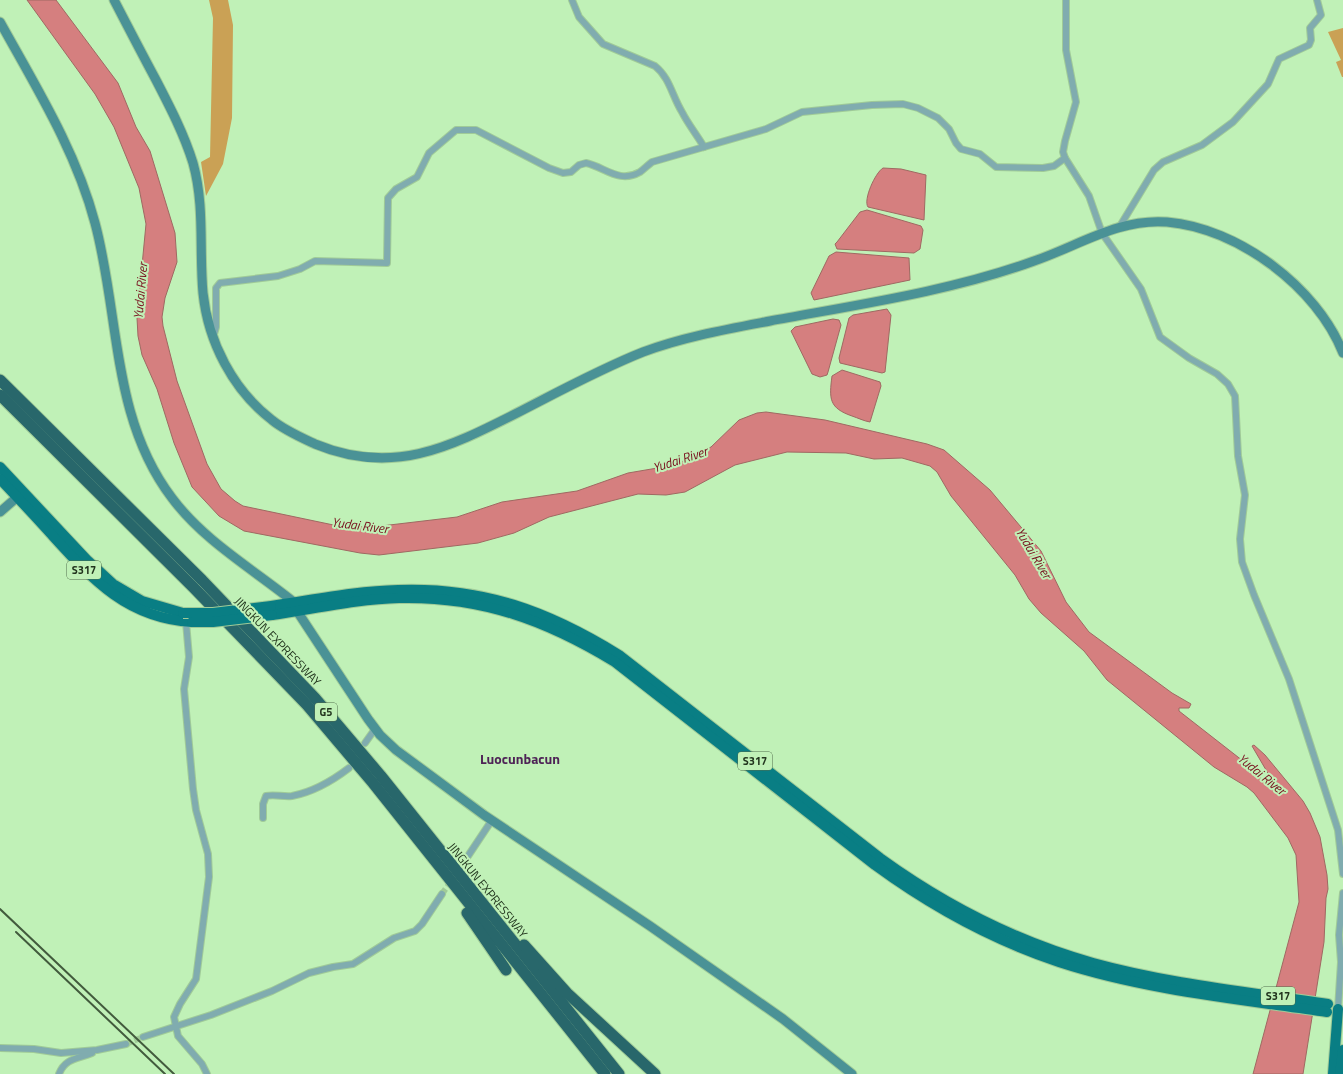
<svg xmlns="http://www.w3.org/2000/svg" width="1343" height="1074" viewBox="0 0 1343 1074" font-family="'Titillium Web',sans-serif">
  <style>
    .forest { fill: #caa155 }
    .water { fill: #d57f7f; stroke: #9f6962 }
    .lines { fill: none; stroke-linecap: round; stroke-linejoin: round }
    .street-tunnel { stroke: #a0cb98; stroke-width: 6; stroke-dasharray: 6 3; stroke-linecap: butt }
    .street-casing { stroke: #a0cb98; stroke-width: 8 }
    .secondary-casing { stroke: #a0cb98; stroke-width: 11 }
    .primary-casing { stroke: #a0cb98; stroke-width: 12 }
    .highway-casing { stroke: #a0cb98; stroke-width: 13 }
    .street { stroke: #80acaf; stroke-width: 6 }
    .secondary { stroke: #4a9296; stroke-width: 9 }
    .primary { stroke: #097e84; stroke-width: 10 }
    .highway { stroke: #28676b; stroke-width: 11 }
    .rail { stroke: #425b3d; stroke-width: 2 }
    .primary-bridge-casing { stroke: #a0cb98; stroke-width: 12; stroke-linecap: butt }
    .primary-bridge { stroke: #097e84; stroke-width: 10 }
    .labels { text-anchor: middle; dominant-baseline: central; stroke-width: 4; stroke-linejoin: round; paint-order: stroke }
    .shield { fill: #c0f1b7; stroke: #516d4c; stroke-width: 1 }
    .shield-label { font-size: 11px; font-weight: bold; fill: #22351e }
    .street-label { font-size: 12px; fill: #22351e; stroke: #c0f1b7 }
    .water-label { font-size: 13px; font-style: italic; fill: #770e1d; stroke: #c0f1b7 }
    .quarter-label { font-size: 14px; font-weight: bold; fill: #4e2356; stroke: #c0f1b7 }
  </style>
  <rect width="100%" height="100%" fill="#c0f1b7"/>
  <g class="forest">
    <polygon points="209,0 228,0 233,25 232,118 223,164 206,196 201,162 210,157 213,18"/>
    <polygon points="1343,28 1343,77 1342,77 1336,62 1341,60 1328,32"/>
  </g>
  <g class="water">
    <polygon points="27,0 56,0 118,83 136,127 150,151 175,233 177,262 165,298 162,317 163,326 177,381 207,464 221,489 235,501 243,506 343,527 381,526 457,517 502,502 577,491 628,473 675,465 711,447 739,420 757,413 766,412 825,420 927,444 944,450 990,490 1041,551 1066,602 1089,632 1172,693 1191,704 1189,708 1179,708 1179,711 1252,768 1271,789 1275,790 1276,787 1252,746 1254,745 1265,755 1303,801 1310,813 1320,837 1327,875 1328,889 1326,898 1324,942 1303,1074 1253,1074 1299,902 1296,855 1288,838 1254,793 1247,787 1214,767 1107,680 1084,651 1041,613 1029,599 1015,575 951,496 937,472 930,466 902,458 874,459 846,453 787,452 735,465 685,492 666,495 638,494 549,517 514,533 478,543 379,555 360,553 244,531 219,516 192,487 174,443 157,389 142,355 138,336 137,318 146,224 139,188 114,127 95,94"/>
    <path d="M883,168l18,1 25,6 -2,45 -56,-13c-5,-7 7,-34 15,-39z"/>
    <polygon points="867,210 921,226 923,230 920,249 914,253 837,249 835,244 837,242 860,212"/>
    <polygon points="836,252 909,258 910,280 814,300 811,293 829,256"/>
    <polygon points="887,309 891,315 885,372 882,373 840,363 839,358 849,318 853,315"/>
    <polygon points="833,319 839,320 841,325 828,372 827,375 820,377 812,374 791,331 795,327"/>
    <path d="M842,370l38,12 1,4 -11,36c-6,-1 -12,-4 -18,-6 -23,-8 -23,-17 -20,-40z"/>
  </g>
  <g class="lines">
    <g class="street-tunnel">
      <polyline points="457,873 466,859"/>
      <polyline points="442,894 452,880"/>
      <polyline points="126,1044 143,1037"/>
    </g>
    <defs>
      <g id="street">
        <path d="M572,0l7,17 24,27 52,22c15,12 17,30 27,46 6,12 15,23 22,35"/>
        <polyline points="1066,0 1066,50 1076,102 1065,141 1063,152 1065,158 1089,196 1102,233 1141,289 1160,337 1189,358 1217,374 1228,384 1235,396 1238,456 1245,495 1240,539 1242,562 1254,595 1289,679 1338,830 1343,874"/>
        <polyline points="1120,226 1154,170 1163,162 1202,145 1233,122 1268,84 1279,59 1309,45 1311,40 1310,28 1321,15 1317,0"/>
        <path d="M213,338l3,-11v-39l4,-5 58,-7 22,-7 15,-8 72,2 1,-65 8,-9 21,-12 12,-24 27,-23h20l73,38 14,5 8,-1 8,-7 7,-2c19,4 33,21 54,9 4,-3 8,-7 12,-10l114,-33 36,-17 70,-7 31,-1 15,4 20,10 11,11 7,14 5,6 19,5 16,13 47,1 11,-2 11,-8"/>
        <polyline points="186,622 189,657 184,689 193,789 196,810 208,854 209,877 196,979 180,1004 174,1017 178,1036 202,1064 207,1074"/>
        <polyline points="365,743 375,729"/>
        <path d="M263,818v-14l3,-8c8,-2 17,1 26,0 21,-4 40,-15 57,-28"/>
        <polyline points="466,859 492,820"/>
        <polyline points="1338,1009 1341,962 1339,935 1343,893"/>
        <polyline points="143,1037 211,1015 272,991 309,973 333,967 353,964 394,938 415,931 422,924 442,894"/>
        <polyline points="0,1048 34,1049 61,1053 97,1050 126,1044"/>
        <path d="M59,1074c6,-16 19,-15 33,-21"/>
      </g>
      <g id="secondary">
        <path d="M114,0c14,27 28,54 42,80 14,27 28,54 37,83 12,43 6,86 10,130 5,49 30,97 69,127 12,10 28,17 43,24 77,32 133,4 202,-31 41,-21 83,-44 126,-61 40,-15 85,-23 127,-31 86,-16 182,-30 264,-60 44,-15 85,-43 133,-39 71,6 150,65 176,131"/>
        <path d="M0,22c36,65 76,129 95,201 25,93 16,195 77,275 32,43 81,71 123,105"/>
        <polyline points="0,512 22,493"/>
        <polyline points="297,611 368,719 380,735 396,750 484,815 650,926 783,1019 852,1074"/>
      </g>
      <g id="primary">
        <polyline points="0,467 87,560 113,584 142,601 183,613"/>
        <path d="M0,479c18,19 35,37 52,56 41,45 75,83 140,87"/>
        <path d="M271,606c42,-6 85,-15 127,-16 85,-3 150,21 221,65l261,203c65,47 135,83 213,105 76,21 157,29 235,41"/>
        <path d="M272,615c42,-6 85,-16 127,-17 82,-2 147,22 216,64l260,203c56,41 118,75 184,97 86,28 179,37 268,50"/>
        <polyline points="1333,1074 1338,1009"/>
        <polyline points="1340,1074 1343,1050"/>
      </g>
      <g id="highway">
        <polyline points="0,380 202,580 315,698 381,776 619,1074"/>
        <polyline points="0,395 194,588 307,705 373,783 605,1074"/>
        <polyline points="467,913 506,970"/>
        <polyline points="524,945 567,993 655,1074"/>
      </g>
    </defs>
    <use href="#street" class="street-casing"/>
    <use href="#secondary" class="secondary-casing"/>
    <use href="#primary" class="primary-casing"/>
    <use href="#highway" class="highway-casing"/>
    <use href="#street" class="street"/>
    <use href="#secondary" class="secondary"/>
    <use href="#primary" class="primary"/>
    <use href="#highway" class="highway"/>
    <g class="rail">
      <polyline points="0,909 174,1074"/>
      <polyline points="16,932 165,1074"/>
    </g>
    <defs>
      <g id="primary-bridge">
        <polyline points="183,613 213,613 271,606"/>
        <polyline points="192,622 213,622 272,615"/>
      </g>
    </defs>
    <use href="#primary-bridge" class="primary-bridge-casing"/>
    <use href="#primary-bridge" class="primary-bridge"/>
  </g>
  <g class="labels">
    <g class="shield">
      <rect x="67" y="561" width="34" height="18" rx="3"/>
      <rect x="315" y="703" width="22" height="18" rx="3"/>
      <rect x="738" y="752" width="34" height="18" rx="3"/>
      <rect x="1261" y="987" width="34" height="18" rx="3"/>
    </g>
    <g class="shield-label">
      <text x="84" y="570">S317</text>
      <text x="326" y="712">G5</text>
      <text x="755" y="761">S317</text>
      <text x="1278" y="996">S317</text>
    </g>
    <g class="street-label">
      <text transform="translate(278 641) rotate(46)">JINGKUN EXPRESSWAY</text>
      <text transform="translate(488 890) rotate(51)">JINGKUN EXPRESSWAY</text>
    </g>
    <g class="water-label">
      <text transform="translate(140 291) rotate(-85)">Yudai River</text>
      <text transform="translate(680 459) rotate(-18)">Yudai River</text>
      <text transform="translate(360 525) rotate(7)">Yudai River</text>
      <text transform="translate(1034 553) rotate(59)">Yudai River</text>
      <text transform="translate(1262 774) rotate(39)">Yudai River</text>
    </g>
    <g class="quarter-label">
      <text x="520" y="758">Luocunbacun</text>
    </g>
  </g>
</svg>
